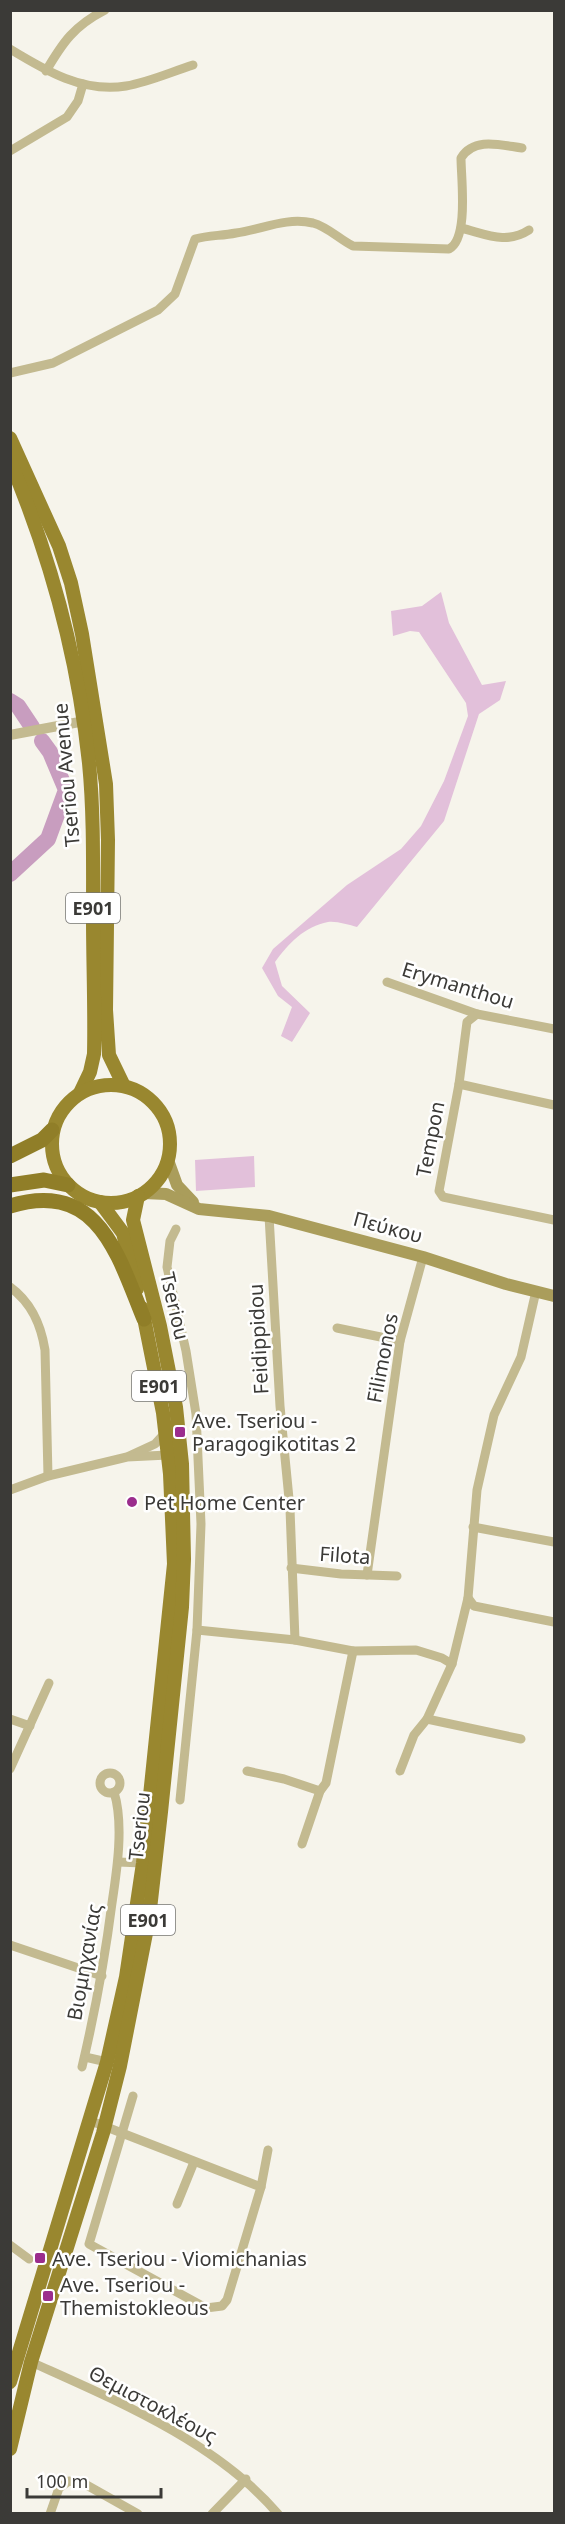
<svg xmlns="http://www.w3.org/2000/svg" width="565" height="2524" viewBox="0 0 565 2524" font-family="'Noto Sans',sans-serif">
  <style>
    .green { fill: #e2c0da }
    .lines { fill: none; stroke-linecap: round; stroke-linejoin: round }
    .river { stroke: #c89dbf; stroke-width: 16 }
    .minor { stroke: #c3ba90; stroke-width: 9 }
    .tertiary { stroke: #c3ba90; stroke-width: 10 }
    .secondary { stroke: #aa9d5b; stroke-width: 12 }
    .primary { stroke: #99872f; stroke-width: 14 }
    .trunk { stroke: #907e28; stroke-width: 15 }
    .poi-dot { fill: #9b2d8d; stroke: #fff; stroke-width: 2 }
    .labels { text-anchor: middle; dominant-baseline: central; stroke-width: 5; stroke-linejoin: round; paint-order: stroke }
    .shield { fill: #fff; stroke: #767573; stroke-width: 1.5 }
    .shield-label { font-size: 18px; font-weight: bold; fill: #3b3a37 }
    .street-label { font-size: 20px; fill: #3b3a37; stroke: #fff }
    .poi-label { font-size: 20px; fill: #3b3a37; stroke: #fff; text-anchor: start }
  </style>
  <rect width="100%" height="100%" fill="#f6f4eb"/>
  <g class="green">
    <path d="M441,592l8,31 33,62 24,-4 -6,19 -21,14 -35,107 -87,106c-8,-2 -20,-6 -29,-5 -23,4 -40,22 -53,40l7,24 28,27 -18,29 -11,-6 11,-29 -14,-11 -16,-28 11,-19 74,-64 54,-36 20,-23 23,-45 24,-65 -2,-13 -47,-71 -9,-1 -17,5 -2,-25 31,-5z"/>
    <polygon points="254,1156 255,1187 196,1191 195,1160"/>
  </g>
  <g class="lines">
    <g class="river">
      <polyline points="10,701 18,706 32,727"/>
      <polyline points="10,874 48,839 66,790 50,752 42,741"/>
    </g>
    <g class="minor">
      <path d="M10,49c36,22 73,44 116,37 23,-4 45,-14 67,-21"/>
      <path d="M46,71c17,-29 28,-45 59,-61"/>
      <polyline points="10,151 67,117 78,101 83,84"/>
      <path d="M461,228c25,6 45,17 68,2"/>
      <path d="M10,373l43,-10 105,-53 17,-16 20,-55c14,-4 26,-3 41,-6 27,-4 50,-16 77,-10 15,4 26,16 40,23l96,3c20,-10 12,-71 12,-91 13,-21 39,-13 61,-10"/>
      <polyline points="387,982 477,1014 554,1029"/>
      <polyline points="477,1014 467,1022 459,1084 439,1191 443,1197 554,1220"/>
      <polyline points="459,1084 554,1105"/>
      <polyline points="269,1216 280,1406 290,1509 295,1640"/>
      <polyline points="176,1229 170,1241 167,1267 186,1351 196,1414 201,1524 197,1630 180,1800"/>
      <path d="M10,1287c22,16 31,38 35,63l3,126"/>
      <polyline points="337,1328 400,1341"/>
      <polyline points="129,1456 155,1444 165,1433"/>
      <polyline points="10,1490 48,1476 127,1457 168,1455"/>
      <polyline points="473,1527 554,1542"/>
      <polyline points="291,1568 341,1574 397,1576"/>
      <polyline points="367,1575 400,1341 423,1257"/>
      <polyline points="468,1598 474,1606 554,1622"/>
      <polyline points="197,1630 295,1640 353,1651 416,1650 442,1658 452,1664"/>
      <polyline points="10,1719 30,1726"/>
      <polyline points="427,1719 521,1739"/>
      <polyline points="10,1769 49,1683"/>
      <polyline points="247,1771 284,1779 320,1791"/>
      <polyline points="400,1771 414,1735 427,1719 452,1664 468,1598 477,1490 494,1415 521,1357 536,1291"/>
      <circle cx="110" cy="1783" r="10"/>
      <polyline points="302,1844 320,1791 326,1783 353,1651"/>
      <polyline points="118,1862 143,1863"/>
      <polyline points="10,1945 102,1976"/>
      <polyline points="85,2057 107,2062"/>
      <path d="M82,2067c13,-55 23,-109 30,-164 5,-33 12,-79 2,-111"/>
      <polyline points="133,2096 89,2244 206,2308 222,2306 227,2300 261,2187 268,2150"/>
      <polyline points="91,2121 261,2187"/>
      <polyline points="177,2204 194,2162"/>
      <polyline points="10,2245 29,2259"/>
      <path d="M31,2362c84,38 186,80 247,152"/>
      <polyline points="50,2514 59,2488 69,2481 83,2483 138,2514"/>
      <polyline points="212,2514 246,2479"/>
    </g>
    <polyline class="tertiary" points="10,735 90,720"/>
    <g class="secondary">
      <polyline points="168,1160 177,1185 193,1202"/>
      <polyline points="144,1193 166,1194 199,1209 269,1216 423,1257 506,1284 554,1296"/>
    </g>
    <g class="primary">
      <polyline points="10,438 59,546 71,583 82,634 106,784 108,840 106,1010 109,1055 124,1086"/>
      <path d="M10,461c41,97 68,198 79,302 5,51 4,103 4,155 0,45 2,90 1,136l-4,18 -10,21"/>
      <circle cx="111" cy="1144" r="59"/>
      <polyline points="100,1202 123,1233 137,1289"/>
      <polyline points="10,2382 107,2062 126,1977 143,1863 174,1564 170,1474 163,1413 142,1308"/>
      <polyline points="10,2449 31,2362 103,2133 120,2066 149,1918 161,1812 182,1607 184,1559 182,1464 176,1407 160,1326 133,1220 138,1196"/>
    </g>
    <g class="trunk">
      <polyline points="10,1156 42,1140 52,1130"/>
      <polyline points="10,1185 44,1180 68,1185"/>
      <path d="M10,1206c89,-27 108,50 134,113"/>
    </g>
  </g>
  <g class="poi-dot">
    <rect x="174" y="1426" width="12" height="12" rx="3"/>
    <circle cx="132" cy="1502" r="6"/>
    <rect x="34" y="2252" width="12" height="12" rx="3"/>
    <rect x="42" y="2290" width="12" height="12" rx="3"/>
  </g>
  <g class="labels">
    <g class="shield">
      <rect x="66" y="893" width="54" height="30" rx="4.5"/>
      <rect x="132" y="1371" width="54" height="30" rx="4.5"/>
      <rect x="121" y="1905" width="54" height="30" rx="4.5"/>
    </g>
    <g class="shield-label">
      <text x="93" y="908">E901</text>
      <text x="159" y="1386">E901</text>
      <text x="148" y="1920">E901</text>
    </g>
    <g class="street-label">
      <text transform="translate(66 775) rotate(-95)">Tseriou Avenue</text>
      <text transform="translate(458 985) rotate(17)">Erymanthou</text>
      <text transform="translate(430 1139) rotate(-79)">Tempon</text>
      <text transform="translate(388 1227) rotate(15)">Πεύκου</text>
      <text transform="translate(175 1306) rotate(77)">Tseriou</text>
      <text transform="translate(258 1339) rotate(-93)">Feidippidou</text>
      <text transform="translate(382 1358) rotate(-79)">Filimonos</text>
      <text transform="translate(345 1555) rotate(4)">Filota</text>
      <text transform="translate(139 1826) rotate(-84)">Tseriou</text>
      <text transform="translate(84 1962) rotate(-80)">Βιομηχανίας</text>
      <text transform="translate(153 2404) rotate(28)">Θεμιστοκλέους</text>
    </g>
    <g class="poi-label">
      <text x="192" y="1420">Ave. Tseriou -<tspan x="192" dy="23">Paragogikotitas 2</tspan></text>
      <text x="144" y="1502">Pet Home Center</text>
      <text x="52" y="2258">Ave. Tseriou - Viomichanias</text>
      <text x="60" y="2284">Ave. Tseriou -<tspan x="60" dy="23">Themistokleous</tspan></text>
    </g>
  </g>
  <rect width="565" height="2524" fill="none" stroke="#3b3a37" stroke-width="24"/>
  <path d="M27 2488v9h134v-9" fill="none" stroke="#3b3a37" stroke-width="3"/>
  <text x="36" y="2488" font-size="18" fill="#3b3a37" stroke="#ffffff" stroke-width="4.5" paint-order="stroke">100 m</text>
</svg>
